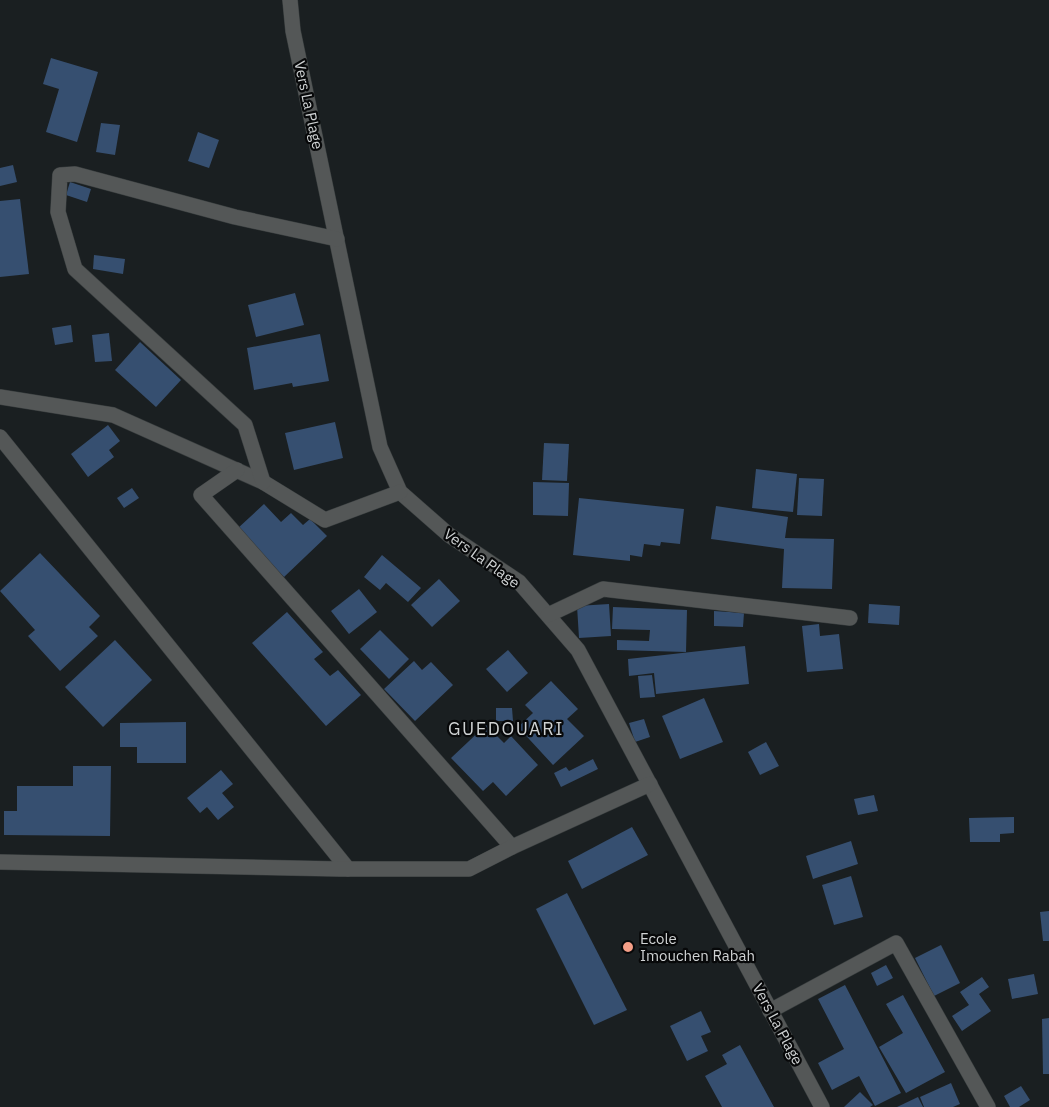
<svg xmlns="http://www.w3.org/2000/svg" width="1049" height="1107" viewBox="0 0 1049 1107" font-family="'IBM Plex Sans',sans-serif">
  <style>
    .building { fill: #364f70 }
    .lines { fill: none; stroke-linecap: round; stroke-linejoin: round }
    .minor-casing { stroke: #373c3d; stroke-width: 16 }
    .minor { stroke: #545757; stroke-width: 15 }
    .poi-dot { fill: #f49e87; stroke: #070809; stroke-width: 2 }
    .labels { text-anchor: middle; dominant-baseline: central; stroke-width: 4.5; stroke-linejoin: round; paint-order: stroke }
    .street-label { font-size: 15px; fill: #cfd2d3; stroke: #070809 }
    .poi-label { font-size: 15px; fill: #cfd2d3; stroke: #070809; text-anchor: start }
    .quarter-label { font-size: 18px; letter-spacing: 1.5px; fill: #cfd2d3; stroke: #070809 }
  </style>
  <rect width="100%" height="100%" fill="#1a1f21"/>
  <g class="building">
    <polygon points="51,58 98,72 77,142 46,132 59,89 43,84"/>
    <polygon points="101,123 120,125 115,155 96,152"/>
    <polygon points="198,132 219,140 209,168 188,161"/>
    <polygon points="13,165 17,182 0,186 0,168"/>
    <polygon points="70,182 91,189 87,202 66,195"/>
    <polygon points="20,199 29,274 0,277 0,201"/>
    <polygon points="94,255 125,259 123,274 93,269"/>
    <polygon points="295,293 304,325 256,337 248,305"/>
    <polygon points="71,325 73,342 55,345 52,328"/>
    <polygon points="109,333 112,361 95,362 92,335"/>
    <polygon points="320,334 329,381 293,387 292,383 254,390 247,348"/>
    <polygon points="140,342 181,380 156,407 115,370"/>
    <polygon points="335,422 343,458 294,470 285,433"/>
    <polygon points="108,425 120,441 109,450 114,457 88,477 71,454"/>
    <polygon points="544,443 569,444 567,481 542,480"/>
    <polygon points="756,469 797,474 793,512 752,508"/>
    <polygon points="799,478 824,479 822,516 797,515"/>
    <polygon points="533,482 569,483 568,516 533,515"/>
    <polygon points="132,488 139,498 124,508 117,498"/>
    <polygon points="579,498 684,509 680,544 661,542 660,546 644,544 642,557 630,555 630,561 573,555"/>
    <polygon points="264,504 281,522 291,513 303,525 310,519 327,536 284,577 237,529"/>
    <polygon points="716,506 788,517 785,538 834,539 832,589 782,588 784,549 711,539"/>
    <polygon points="40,553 100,616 89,627 98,636 60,671 28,636 35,630 0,591"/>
    <polygon points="382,555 421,588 408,602 386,583 380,590 364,577"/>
    <polygon points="439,579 460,601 432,627 411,605"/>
    <polygon points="359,589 377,612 349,634 331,611"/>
    <polygon points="609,604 611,636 579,638 577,606"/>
    <polygon points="869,604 900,606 899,625 868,623"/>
    <polygon points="613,607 687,610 686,652 617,650 617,640 649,641 650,630 612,629"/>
    <polygon points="714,611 744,613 743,627 714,626"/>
    <polygon points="287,612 323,652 314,659 330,676 338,670 361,695 326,726 252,643"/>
    <polygon points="819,624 820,636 839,634 843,669 807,672 802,626"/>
    <polygon points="380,630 409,659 389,679 360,649"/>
    <polygon points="115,640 152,680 103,727 65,687"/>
    <polygon points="745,646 749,684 656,694 654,673 629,676 628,659"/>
    <polygon points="508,650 528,673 507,692 486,669"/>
    <polygon points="414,661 422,670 431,662 453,685 415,721 384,689"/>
    <polygon points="652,675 655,697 640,698 638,676"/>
    <polygon points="551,681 578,709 567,719 584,736 553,765 518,727 533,713 525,705"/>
    <polygon points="704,698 723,742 680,759 662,716"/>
    <polygon points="496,708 512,708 513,721 496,721"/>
    <polygon points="644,719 650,737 635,742 629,723"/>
    <polygon points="186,722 186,763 137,763 137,747 120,747 120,723"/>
    <polygon points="486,725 504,743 511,736 538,765 506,796 493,782 483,791 451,758"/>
    <polygon points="766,742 779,766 760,775 748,752"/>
    <polygon points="593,759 598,769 561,787 554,773 566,767 569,771"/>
    <polygon points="73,766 111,766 110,836 4,835 4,811 17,811 17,786 73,786"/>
    <polygon points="221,770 233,784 222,793 234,807 218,820 207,807 200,813 187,798"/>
    <polygon points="874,795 878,811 858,815 854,799"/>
    <polygon points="1014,817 1014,833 1000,834 1000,842 970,842 969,818"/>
    <polygon points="632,827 648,855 582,889 568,861"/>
    <polygon points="851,841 858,864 813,879 806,856"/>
    <polygon points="851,876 863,917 834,925 822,885"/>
    <polygon points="567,893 627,1010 594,1025 536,909"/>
    <polygon points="1049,911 1049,941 1043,941 1040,912"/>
    <polygon points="941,945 960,983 934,996 915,958"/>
    <polygon points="886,965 893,978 877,986 871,973"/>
    <polygon points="1034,974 1038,994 1012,999 1008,979"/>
    <polygon points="982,977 989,987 979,994 991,1011 962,1031 952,1016 969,1005 960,992"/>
    <polygon points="845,985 901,1093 875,1106 859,1076 832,1090 818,1063 844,1049 818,999"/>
    <polygon points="903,995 945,1072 906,1093 879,1047 903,1033 886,1004"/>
    <polygon points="701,1011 711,1032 701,1036 708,1051 687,1061 670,1026"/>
    <polygon points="1049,1018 1049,1074 1043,1074 1042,1019"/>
    <polygon points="740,1045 774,1107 722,1107 705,1076 727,1064 722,1055"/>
    <polygon points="951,1083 960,1104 953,1107 924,1107 920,1097"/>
    <polygon points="1021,1086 1030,1100 1019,1107 1010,1107 1004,1096"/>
    <polygon points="860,1092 873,1105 870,1107 844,1107"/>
    <polygon points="918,1097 923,1107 897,1107"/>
  </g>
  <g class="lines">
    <defs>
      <g id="minor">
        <polyline points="290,0 293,31 380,447 400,492 449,535 519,582 578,650 822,1107"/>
        <polyline points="0,397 113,415 263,482 325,520 400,492"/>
        <polyline points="0,437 348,869"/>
        <polyline points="237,470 201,495 512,847"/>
        <polyline points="263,482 245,425 75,269 58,212 60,175 75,174 235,217 337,239"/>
        <polyline points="548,615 603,589 850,618"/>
        <polyline points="0,862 340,869 469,869 512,847 650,784"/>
        <polyline points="770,1011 896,943 988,1107"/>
      </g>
    </defs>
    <use href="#minor" class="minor-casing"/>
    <use href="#minor" class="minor"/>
  </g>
  <circle class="poi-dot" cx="628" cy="947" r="6"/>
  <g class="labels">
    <g class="street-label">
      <text transform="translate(309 105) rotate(78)">Vers La Plage</text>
      <text transform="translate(482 558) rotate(36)">Vers La Plage</text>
      <text transform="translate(778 1024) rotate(62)">Vers La Plage</text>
    </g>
    <g class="poi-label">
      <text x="640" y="938">Ecole<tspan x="640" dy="17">Imouchen Rabah</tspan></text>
    </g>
    <g class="quarter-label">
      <text x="506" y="728">GUEDOUARI</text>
    </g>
  </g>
</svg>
